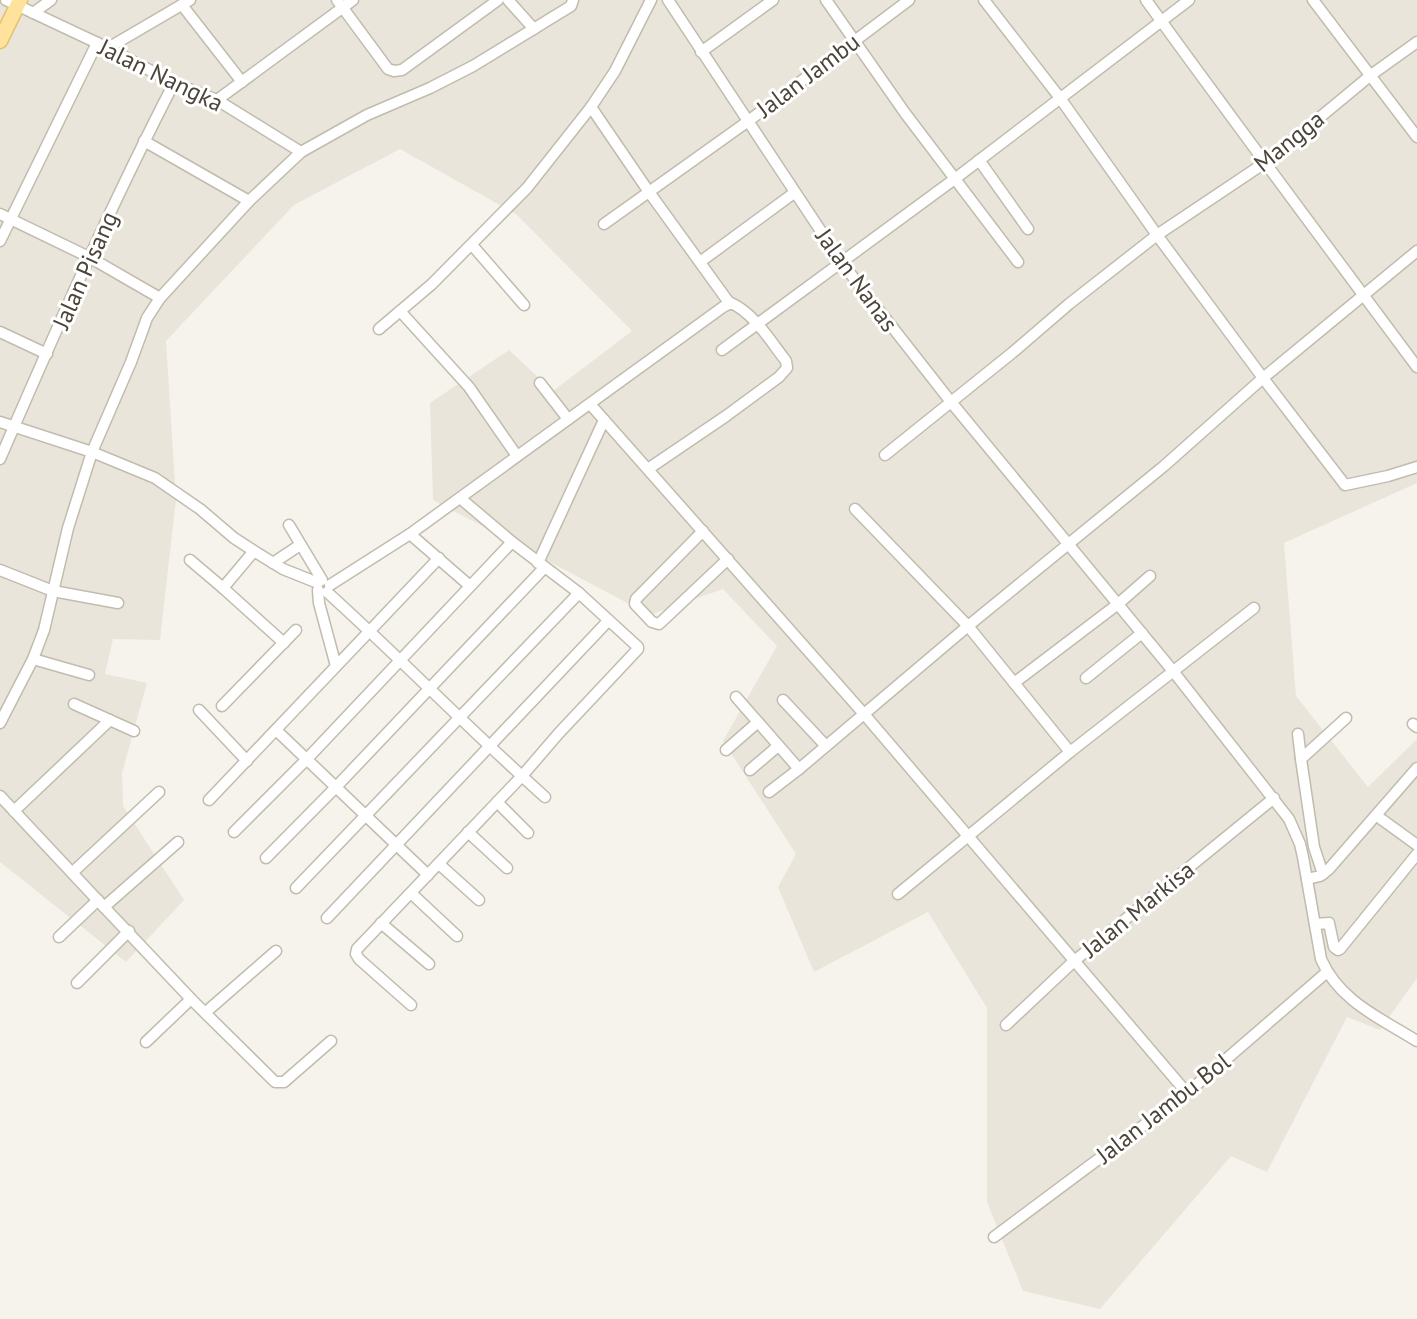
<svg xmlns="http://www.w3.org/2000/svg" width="1417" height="1319" viewBox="0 0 1417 1319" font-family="'PT Sans',sans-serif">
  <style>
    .residential { fill: #eae5da }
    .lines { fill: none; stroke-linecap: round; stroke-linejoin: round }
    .minor-casing { stroke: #c2bbae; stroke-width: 13 }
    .major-casing { stroke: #e6c16a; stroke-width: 17 }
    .minor { stroke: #fff; stroke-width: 10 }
    .major { stroke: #ffe39c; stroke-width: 14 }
    .labels { text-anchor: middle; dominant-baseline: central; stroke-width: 6; stroke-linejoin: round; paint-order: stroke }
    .street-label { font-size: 24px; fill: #4b4439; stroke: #fff }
  </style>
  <rect width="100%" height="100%" fill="#f6f3ec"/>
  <polygon class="residential" points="0,0 1417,0 1417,483 1284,543 1296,696 1368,787 1417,739 1417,978 1380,1030 1347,1017 1267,1172 1231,1156 1100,1309 1023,1291 987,1202 987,1008 928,912 814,972 778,887 796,854 723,741 777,646 723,589 650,615 433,500 430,403 509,350 553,391 632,331 516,214 400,149 294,205 166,341 176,499 160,640 113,639 105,674 147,683 122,773 123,806 184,900 126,962 0,862"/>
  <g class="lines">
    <defs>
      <g id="minor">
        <polyline points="6,0 108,48 174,83 217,100 301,152"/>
        <polyline points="337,0 388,69 394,71 402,70 498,0"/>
        <polyline points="508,0 534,29"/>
        <path d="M668,0l174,263 109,139 222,269 116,148 11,25 3,13 18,102c18,42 59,59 96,82"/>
        <polyline points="826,0 905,113 1018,262"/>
        <polyline points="984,0 1060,98 1157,235 1263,378 1345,485 1388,476 1417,467"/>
        <path d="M1146,0c89,123 180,245 271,367"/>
        <polyline points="1313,0 1417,137"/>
        <polyline points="182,5 242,82"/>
        <polyline points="33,13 51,0"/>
        <polyline points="108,48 190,0"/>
        <polyline points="701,52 773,0"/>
        <polyline points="217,100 353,0"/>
        <polyline points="591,107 649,192 730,304"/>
        <polyline points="144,141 249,201"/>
        <polyline points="979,160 1028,229"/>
        <polyline points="0,214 89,257 160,298"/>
        <polyline points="604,224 747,122 909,0"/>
        <polyline points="0,241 97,43"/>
        <polyline points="472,245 524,305"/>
        <polyline points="700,262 794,193"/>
        <polyline points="400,311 469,387 517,456"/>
        <polyline points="379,329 432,284 527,188 591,107 615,71 651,0"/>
        <polyline points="0,332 47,354"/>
        <polyline points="722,350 956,178 1189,0"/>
        <polyline points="540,383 568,419"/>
        <polyline points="590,404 864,714 1187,1093"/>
        <polyline points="0,422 92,452 155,478 200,509 234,538 254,551 283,569 318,583"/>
        <polyline points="885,455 1012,353 1069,304 1157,235 1266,162 1371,75 1417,42"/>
        <path d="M0,459c55,-127 111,-254 174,-376"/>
        <polyline points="460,498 512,542"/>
        <polyline points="855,509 968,626 1070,752"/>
        <polyline points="289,525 322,580"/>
        <polyline points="703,531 636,599 635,604 652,622 659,624 728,559"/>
        <polyline points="410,534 470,586"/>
        <polyline points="190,560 223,588 254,551"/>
        <polyline points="273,563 300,545"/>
        <polyline points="538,563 604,420"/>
        <polyline points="0,570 53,591 118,603"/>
        <path d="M330,585l80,-51 313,-227 8,-4c23,10 40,39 55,58l1,7 -8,9 -53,39 -78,53"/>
        <polyline points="223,588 284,643"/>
        <polyline points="318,590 319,603 336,666"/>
        <path d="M327,592c74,67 144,139 218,205"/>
        <polyline points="33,659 89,675"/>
        <polyline points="1086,678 1142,633"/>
        <polyline points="1014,683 1118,604 1150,576"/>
        <polyline points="736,697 799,769"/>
        <polyline points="783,700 826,746"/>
        <polyline points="74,704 134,731"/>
        <polyline points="222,706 296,630"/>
        <polyline points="199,710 247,761"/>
        <polyline points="0,723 33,659 44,630 68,528 92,452 131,362 147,318 160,298 249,201 301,152 367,115 430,88 473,66 571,6 573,0"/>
        <polyline points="1413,724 1417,727"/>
        <polyline points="276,730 428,875"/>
        <polyline points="1298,734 1301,759"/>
        <polyline points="726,750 758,722"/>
        <polyline points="750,770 778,746"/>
        <polyline points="769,792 799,769 968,626 1164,466 1263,378 1417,251"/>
        <polyline points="0,796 104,907 178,842"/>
        <polyline points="209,800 439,558"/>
        <polyline points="497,802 528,833"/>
        <polyline points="14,811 110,720"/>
        <polyline points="1377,816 1417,845"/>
        <polyline points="234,832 306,760 512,542 579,593 638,647 638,649 559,733 522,776 357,949 356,954 359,959 411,1005"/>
        <polyline points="468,832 507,868"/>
        <polyline points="266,858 336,787 544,568"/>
        <polyline points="439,864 479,900"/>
        <polyline points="73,872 159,792"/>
        <polyline points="1323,874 1314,847 1301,759 1346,718"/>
        <polyline points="1307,879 1320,876 1329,869 1417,768"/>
        <polyline points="296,888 579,593"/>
        <polyline points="411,893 457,936"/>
        <polyline points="898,894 1070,752 1254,608"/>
        <polyline points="104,907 191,999 275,1082 284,1082 331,1041"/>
        <polyline points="327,918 608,621"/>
        <polyline points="381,923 429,964"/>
        <polyline points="1315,924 1329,923 1334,947 1338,950 1340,949 1417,854"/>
        <polyline points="59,937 98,900"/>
        <polyline points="77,983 129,931"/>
        <polyline points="206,1012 276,951"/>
        <polyline points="1006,1025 1073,962 1274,798"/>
        <polyline points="146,1042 191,999"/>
        <polyline points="994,1237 1187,1093 1327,972"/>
      </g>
      <polyline id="major" points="0,41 20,0"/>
    </defs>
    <use href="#minor" class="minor-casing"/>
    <use href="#major" class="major-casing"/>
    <use href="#minor" class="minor"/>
    <use href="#major" class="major"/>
  </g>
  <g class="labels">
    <g class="street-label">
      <text transform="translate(161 75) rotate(26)">Jalan Nangka</text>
      <text transform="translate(808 75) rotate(-37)">Jalan Jambu</text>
      <text transform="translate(1289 141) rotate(-39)">Mangga</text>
      <text transform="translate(85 270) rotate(-66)">Jalan Pisang</text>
      <text transform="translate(857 280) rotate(54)">Jalan Nanas</text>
      <text transform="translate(1138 909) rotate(-39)">Jalan Markisa</text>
      <text transform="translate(1163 1108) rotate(-38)">Jalan Jambu Bol</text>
    </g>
  </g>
</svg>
